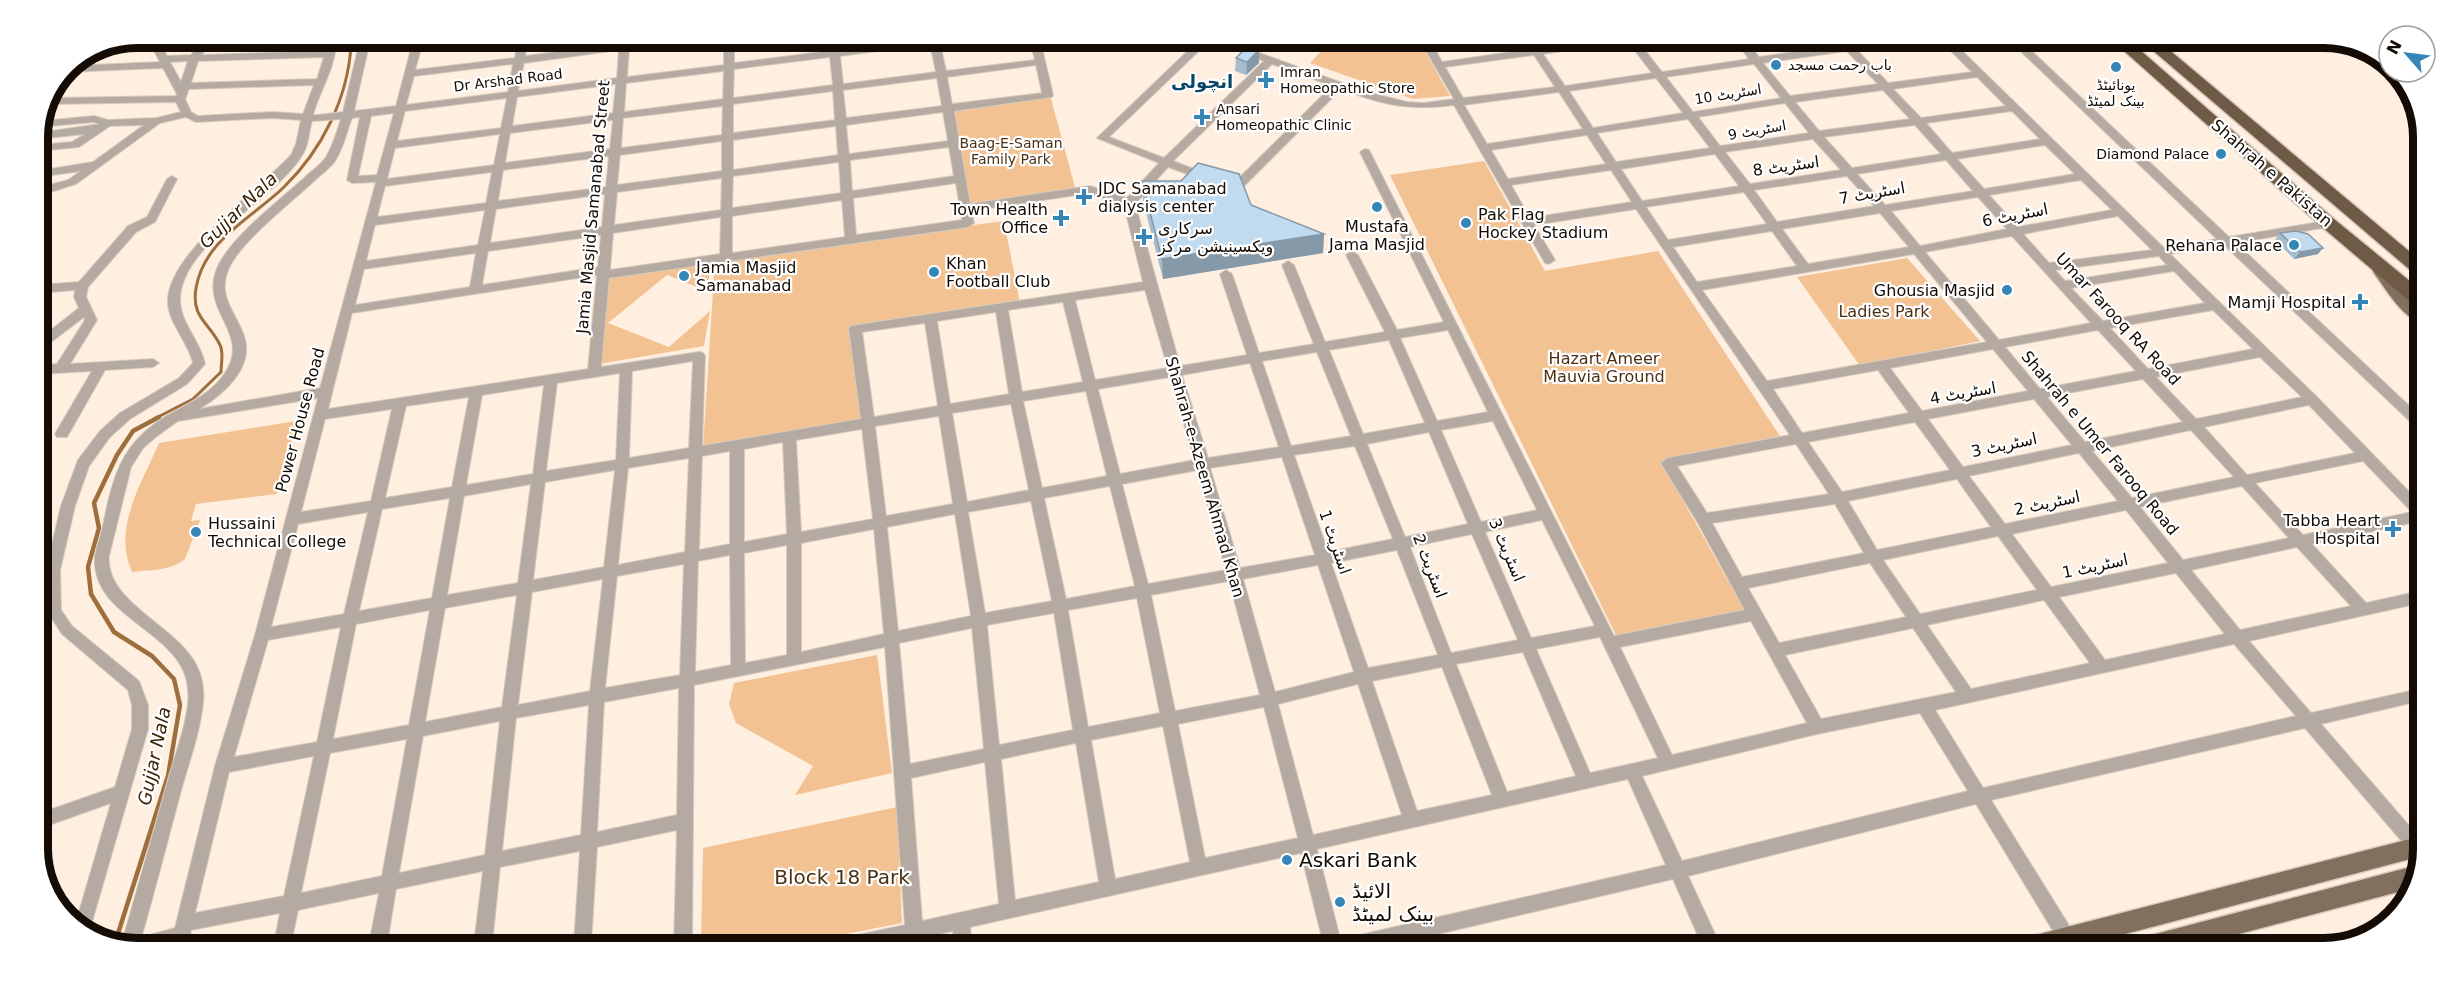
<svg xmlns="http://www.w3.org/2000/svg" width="2461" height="986" viewBox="0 0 2461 986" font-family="'DejaVu Sans',Cairo,sans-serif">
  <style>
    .green { fill: #f2c292 }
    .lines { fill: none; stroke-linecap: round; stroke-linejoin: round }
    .stream-far1 { stroke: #9e6f3d; stroke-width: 3 }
    .stream { stroke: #9e6f3d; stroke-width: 4.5 }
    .minor-casing { stroke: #d8cbbe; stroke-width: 2 }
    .major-casing { stroke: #d8cbbe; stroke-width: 3 }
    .highway-casing { stroke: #d8cbbe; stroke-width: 3 }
    .minor { fill: #b5aaa1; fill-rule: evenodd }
    .major { fill: #826f5e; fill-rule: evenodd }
    .highway { fill: #6f5a46; fill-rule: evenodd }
    .wall { fill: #a5bcce }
    .shaded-wall { fill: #8699a8 }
    .building { fill: #c0dbf0; stroke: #8699a8; stroke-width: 1.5 }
    .poi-dot { fill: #3685b7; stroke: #fff; stroke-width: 2 }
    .labels { text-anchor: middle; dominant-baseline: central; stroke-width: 4.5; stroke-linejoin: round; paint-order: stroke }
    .far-poi-label { font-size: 14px; fill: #130b04; stroke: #fff; text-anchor: start }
    .far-street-label { font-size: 14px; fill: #130b04; stroke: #fff }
    .far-park-label { font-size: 14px; fill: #4b3013; stroke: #fff }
    .street-label { font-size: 16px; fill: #130b04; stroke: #fff }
    .poi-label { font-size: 16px; fill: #130b04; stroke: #fff; text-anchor: start }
    .park-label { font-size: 16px; fill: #4b3013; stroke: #fff }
    .far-district-label { font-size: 18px; font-weight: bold; fill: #074465; stroke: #fff }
    .water-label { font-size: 18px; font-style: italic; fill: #3d2304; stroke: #fff }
    .near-poi-label { font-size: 20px; fill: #130b04; stroke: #fff; text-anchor: start }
    .near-park-label { font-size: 20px; fill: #4b3013; stroke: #fff }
    .rim { fill: none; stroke: #130b04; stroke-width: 8 }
  </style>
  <rect width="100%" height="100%" fill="#feefe1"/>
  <g class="green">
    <polygon points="1328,44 1421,44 1450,96 1413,99 1310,63"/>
    <polygon points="1050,95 1076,191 966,208 948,108"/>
    <polygon points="1484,161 1545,271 1658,251 1782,439 1662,463 1745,611 1617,637 1390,175"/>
    <polygon points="1004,221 1020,303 855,329 869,422 703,448 715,259"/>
    <polygon points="1907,258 1980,341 1860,366 1797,277"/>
    <polygon points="711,263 707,291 667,275 608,323 669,347 710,311 704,346 599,364 605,277"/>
    <path d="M297,421l-20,73 -81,10 -5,17 9,-1 -15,39c-14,12 -36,11 -53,13 -20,-44 10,-89 27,-129z"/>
    <polygon points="877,655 892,773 795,795 813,766 736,723 729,704 734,683"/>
    <polygon points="897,807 902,923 789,945 701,945 703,848"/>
  </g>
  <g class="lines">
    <path class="stream-far1" d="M156,418l37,-19 28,-27c0,-9 3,-19 -1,-27 -11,-23 -29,-27 -24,-57 8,-48 56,-70 88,-101 38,-37 64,-89 67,-142"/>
    <polyline class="stream" points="115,943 168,776 180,705 174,679 152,656 114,632 91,594 88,567 99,528 94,503 117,455 133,431 159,417"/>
    <defs>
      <g id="minor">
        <path d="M1737,43h11l11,14 83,-12 -2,-2h44l-28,6 32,34 84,-11 -29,-29h11l210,205 53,-9 -205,-196h11l206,194 103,-17 2,3 -6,4 -92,16 185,174v12l-5,-2 -192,-182 -54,9 147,143 104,107v17l-109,23 54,59 54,-12v12l-171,38 62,72 108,-24v12l-98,23 97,112v18l-7,-2 -106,-124 -314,72 82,132 3,6 -3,6 -6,2 -6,-2 -85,-140 -288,72 33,71h-18l-30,-68 -286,67h-45l3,-6 6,-3 315,-72 -38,-86 -311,70 25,97h-18l-23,-93 -331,74 2,18h-18l-1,-14 -62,14h-47l3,-6 6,-3 52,-11 -20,-278 -191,38 -2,260 -18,-1 3,-114 -80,17 -6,97h-17l6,-93 -80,16 -8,77h-18l9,-73 -87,18 -9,55h-18l10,-51 -81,17 -7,34h-17l6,-31 -89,17 -2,13h-67c15,-54 31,-109 46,-163 7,-25 17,-50 20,-76 1,-10 0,-22 -4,-32 -18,-44 -94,-60 -89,-116 2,-12 7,-23 9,-35 9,-45 18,-77 59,-103 20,-12 45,-22 59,-41 33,-42 -21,-63 -6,-106 11,-31 62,-69 87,-92 7,-7 18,-14 23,-22 7,-11 11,-26 15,-38l-29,2c-3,10 -3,21 -8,31 -25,47 -125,91 -124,149 1,23 21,41 25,63l-18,20 -57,35 -20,18 -21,29 -14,40 -15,64 1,40 11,16 67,55 9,24v24l-59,203 -13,-10 35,-119 -73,26v-15l77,-27 17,-58v-24l-4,-15 -66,-56 -15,-23 -1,-41 15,-64 17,-46 22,-29 20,-18 59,-35 14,-15c-5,-21 -23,-38 -25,-59 -4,-48 92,-115 123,-149l5,-11 5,-24 -29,-2 -76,4 -10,-5 -26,6 -84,61 -38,12v-8l30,-8 13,-9 -43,6v-6l55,-9 51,-37 -34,1 -31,21 -41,4v-6l34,-3 13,-8 -47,5v-6l62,-9 -6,-2 -54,5 2,-6 52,-5 14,4 48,-2 25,-6 -5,-10 -126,2 3,-6 123,-2 1,-2 -14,-26 -98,4 3,-6 92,-4 -9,-17h10l6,11 24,-1 8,-10h10l-7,10 123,-4 1,-6h10c-2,25 -16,45 -23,70h4l26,-3 16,-67h10l-15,66 42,-5 16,-61h10l-7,25 100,-12 2,-13h10l-2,11 95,-12h32l-23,5 -2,28 97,-12v-21h10v19l150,-19h30l-5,3 -69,9 3,28 93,-12 -6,-28h10l6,27 89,-11 -4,-16h10l12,51 -1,2 -98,14 16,93 120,-18 37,12 32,-35 -62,-25 98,-94h11l-97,93 55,21 100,-97 -43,-17h14l132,48 40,10 17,1 30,-4 -32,-55h10l10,18 89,-13 -4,-5h10l3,4 32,-4h23l-5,3 -47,7 22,32 87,-13 -22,-29h10l22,28 87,-13zM619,50l-2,28 -99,13 6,-28zM1847,51l31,33 -88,12 -27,-33zM1534,55l21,32 -92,11 -18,-31zM324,57l-7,22 -126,4 7,-22zM830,57l3,28 -100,13 1,-29zM188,61l-7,21 -11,-20zM513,64l-5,28 -102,13 8,-29zM1272,64l60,22 -98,97h-10v4l12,4 4,-1 101,-101c42,16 68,22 113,16l91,158 4,1 6,-4 -21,-35 102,-16 154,226 -122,23 -7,5 37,60 47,87 -131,26 -245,-486 -4,-1 -5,3 84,170 -47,8 -39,-75 -6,-4 -6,4 39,77 -60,10 -31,-77 -6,-4 -6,4 32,79 -55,9 -27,-79 -6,-4 -6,4 27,81 -67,11 -45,-162 33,-37 36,13h8v-4l-39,-15zM1754,64l27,34 -88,14 -27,-35zM1036,65l6,28 -90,11 -5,-27zM724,71l-1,28 -99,13 2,-29zM1977,77l29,29 -85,12 -28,-29zM937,78l5,28 -96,12 -3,-28zM1656,78l27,35 -90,15 -24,-37zM616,84l-3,29 -101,13 5,-29zM314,85l-11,29 -31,-2 -74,4 -7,-4 -6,-13 4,-10zM1883,90l27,29 -91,12 -24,-29zM833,91l2,29 -102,13v-29zM1559,92l24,37 -96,15 -23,-39zM507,98l-6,30 -104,13 8,-30zM1785,103l24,30 -89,13 -22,-29zM723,106l-1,29 -101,13 2,-30zM2012,111l28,28 -88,14 -26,-30zM943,112l5,29 -99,13 -3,-29zM394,113l-17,62 -19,1 13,-60zM360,117l-13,63 5,3 24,-1 -56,206 -121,21c24,-14 56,-42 45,-73 -8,-24 -28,-40 -15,-68 12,-27 63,-66 86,-88 7,-6 15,-12 20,-19 8,-12 12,-30 17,-43zM1688,119l22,29 -94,14 -19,-29zM613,120l-3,29 -105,14 5,-30zM1915,125l26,29 -89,14 -28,-31zM836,126l2,29 -105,15v-30zM500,134l-6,31 -107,14 8,-31zM1587,135l19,29 -98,15 -17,-29zM1813,139l28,31 -91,14 -25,-32zM722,141v30l-105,14 3,-30zM2045,145l30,29 -91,15 -27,-30zM949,147l5,29 -102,15 -2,-31zM1715,154l24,32 -97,15 -21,-32zM609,156l-3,31 -108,14 5,-31zM1946,160l27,31 -88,14 -28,-31zM839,162l2,31 -109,15 1,-32zM1611,170l21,32 -102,16 -19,-33zM492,172l-6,31 -109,14 8,-31zM1847,176l27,30 -97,16 -23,-32zM722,178l-1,32 -107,15 3,-33zM2081,180l31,30 -94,17 -29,-32zM956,183l6,37 -106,15 -3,-37zM1744,192l23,32 -99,16 -22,-33zM1089,193l35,12 19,77 -292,44 -2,3 12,90 -159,27 3,-90 -2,-3 -4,-1 -98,15 8,-89 359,-51 6,-4 -3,-12zM605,194l-3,33 -112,16 6,-34zM1978,197l29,32 -87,17 -29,-35zM842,200l3,37 -113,16v-37zM485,210l-7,35 -112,16 9,-36zM1880,213l29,34 -101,17 -26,-35zM2118,216l34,34 -103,13 -26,-29zM721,217l-1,37 -110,16 3,-37zM1772,231l25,35 -100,16 -24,-35zM601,235l-3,32 -116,18 6,-34zM2012,236l79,87 -92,17 -74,-88zM476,253l-6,34 -115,18 9,-36zM1914,254l73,88 -220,39 -65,-91zM2159,256l8,9 -102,16 -10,-11zM2174,271l31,32 -102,18 -32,-33zM597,275l-9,94 -260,40 24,-96zM1145,290l23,78 -73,12 -20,-80zM1063,302l20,80 -61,10 -14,-82zM2213,310l40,39 -105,20 -38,-41zM996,312l13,82 -59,10 -13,-83zM925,323l13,83 -64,11 -12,-85zM1448,330l40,82 -51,9 -37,-83zM2098,330l38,41 -96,18 -35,-42zM1389,340l36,83 -62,11 -34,-84zM1993,349l35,42 -106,20 -32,-43zM1317,352l34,84 -60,10 -29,-85zM2260,357l42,40 -106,22 -40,-42zM693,361l-4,87 -60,10 3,-87zM1250,363l29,84 -71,11 -26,-83zM1878,370l31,43 -107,20 -29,-44zM620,373l-4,87 -70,11 11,-88zM1170,377l25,83 -75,14 -22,-85zM2143,379l40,43 -98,20 -38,-45zM544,385l-11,89 -67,11 16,-90zM1086,391l21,85 -65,12 -19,-87zM469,397l-17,90 -67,11 21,-92zM318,398l-63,237 -40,131 -40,162 -33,9 -2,5c15,-52 28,-103 42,-155 8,-28 18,-55 21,-84 1,-10 0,-22 -4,-32 -16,-44 -94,-66 -90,-115l22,-89 12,-19 14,-12 21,-15zM2034,399l38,46 -109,22 -35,-48zM1011,404l18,86 -62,12 -15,-89zM2309,405l46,48 -108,22 -43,-48zM392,409l-21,92 -70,11 24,-93zM939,416l14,88 -67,12 -11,-90zM1493,421l44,89 -56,12 -40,-92zM1915,422l35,48 -108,22 -34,-50zM862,429l11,90 -72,13 -5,-92zM2191,430l43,47 -102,21 -40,-47zM1429,432l39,92 -63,13 -38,-93zM783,442l4,92 -43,8v-93zM1796,444l33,50 -122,19 -30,-47zM1355,446l38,93 -65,13 -34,-97zM730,451v93l-31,6 3,-94zM2079,453l39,48 -113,23 -36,-48zM1282,457l33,98 -75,13 -30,-100zM689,458l-4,94 -67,13 10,-97zM2363,461l49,51 -109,23 -48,-52zM615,470l-11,97 -71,13 12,-98zM1198,470l28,100 -78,14 -26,-100zM1957,479l34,48 -114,23 -29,-49zM531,484l-13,99 -71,12 17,-99zM1110,486l25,100 -69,13 -22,-101zM2242,486l47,52 -106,22 -43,-53zM450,498l-18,100 -73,13 23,-102zM1031,501l21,100 -67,12 -17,-101zM1835,504l29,49 -122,24 -30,-54zM2126,510l42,53 -117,24 -39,-53zM368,512l-24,102 -73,13 27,-103zM955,514l16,102 -73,15 -11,-104zM1542,520l53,106 -64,12 -46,-106zM874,529l10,105 -83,18v-109zM1472,534l46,106 -67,13 -41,-106zM1998,536l39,54 -117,24 -37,-54zM787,545v110l-42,8 -1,-110zM2297,547l54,59 -111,24 -49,-60zM1397,550l41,105 -70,13 -37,-105zM730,555l1,110 -36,7 3,-111zM1870,563l36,54 -127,26 -31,-55zM684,564l-4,111 -75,13 12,-112zM1318,565l36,107 -79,20 -32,-113zM2176,573l49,61 -120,26 -46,-63zM603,579l-13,112 -72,14 14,-113zM1229,581l31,114 -85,16 -24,-116zM517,595l-15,112 -77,15 20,-114zM1137,598l23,115 -72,14 -20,-117zM2044,600l46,63 -119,26 -44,-64zM430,610l-21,115 -76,14 23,-115zM1054,613l19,117 -74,15 -12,-120zM1751,621l56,102 -135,32 -52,-108zM341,627l-24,115 -83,15 34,-117zM972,628l12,121 -74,15 -11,-121zM1913,628l43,64 -135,27 -36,-64zM1600,637l58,121 -68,15 -54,-124zM2234,644l62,72 -313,72 -48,-78zM1523,652l53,124 -69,16 -51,-128zM1442,667l50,128 -75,16 -45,-130zM1358,684l44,131 -89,20 -35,-131zM679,688l-2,127 -80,17 7,-130zM589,705l-8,130 -79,16 14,-133zM1264,707l34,131 -93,20 -27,-134zM1920,713l48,78 -286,70 -40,-85 175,-42zM500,721l-15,134 -86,18 24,-137zM1163,726l27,136 -75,17 -24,-139zM407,739l-25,137 -81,17 29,-140zM1076,743l23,139 -84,18 -14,-141zM314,756l-30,140 -89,17 34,-141zM985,762l14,142 -77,17 -11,-143z"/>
        <path d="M2349,43h7l33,23v6c9,0 13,2 16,11l-5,-1z"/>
        <polygon points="172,176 177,179 155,222 136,232 88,287 86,297 97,320 70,364 153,359 159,363 153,367 105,370 67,437 57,437 55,434 92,371 38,374 38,366 57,364 85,320 84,317 42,349 38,350 38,340 79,308 74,297 75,290 38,293 38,285 79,282 128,226 147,217 167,179"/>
      </g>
      <g id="major">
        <path d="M2380,264l6,1 21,29 15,14v15c-21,-6 -36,-34 -48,-50l-2,-4z"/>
        <polygon points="2418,837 2418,857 2072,948 2017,948 2020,940 2028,937"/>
        <polygon points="2418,865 2418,881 2413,888 2186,948 2133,948 2136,940 2144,937"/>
      </g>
      <g id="highway">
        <polygon points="2115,43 2132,43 2334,219 2422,291 2422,307 2415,306 2322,227"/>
        <polygon points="2144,43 2161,43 2422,262 2422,277 2416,275"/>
      </g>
    </defs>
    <use href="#minor" class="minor-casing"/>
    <use href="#major" class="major-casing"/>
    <use href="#highway" class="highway-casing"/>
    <use href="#minor" class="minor"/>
    <use href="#major" class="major"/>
    <use href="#highway" class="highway"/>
  </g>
  <g class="wall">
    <polygon points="1259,50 1259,63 1246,75 1235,71 1236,58"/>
    <polygon points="1142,181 1181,181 1251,205 1324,234 1323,253 1163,279 1143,201"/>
    <polygon points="2280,233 2318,254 2294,259 2275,240"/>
  </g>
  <g class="shaded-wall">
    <polygon points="1259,50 1259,63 1246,75 1247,62"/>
    <polygon points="1324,234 1323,253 1163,279 1162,259"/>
    <polygon points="2323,248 2318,254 2294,259 2300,252"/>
  </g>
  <g class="building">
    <polygon points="1248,46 1259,50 1247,62 1236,58"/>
    <polygon points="1198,163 1239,174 1251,205 1324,234 1162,259 1142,181 1181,181"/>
    <polygon points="2296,231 2308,234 2323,248 2300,252 2280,233"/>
  </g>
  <g class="poi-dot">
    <circle cx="1776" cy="65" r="6"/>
    <circle cx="2116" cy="67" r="6"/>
    <path d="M1263 71h6v6h6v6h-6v6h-6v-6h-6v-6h6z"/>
    <path d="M1199 108h6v6h6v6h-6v6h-6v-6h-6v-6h6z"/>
    <circle cx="2221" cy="154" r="6"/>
    <path d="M1081 188h6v6h6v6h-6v6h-6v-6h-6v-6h6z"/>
    <circle cx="1377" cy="207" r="6"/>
    <path d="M1058 209h6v6h6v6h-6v6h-6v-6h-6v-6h6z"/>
    <circle cx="1466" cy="223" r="6"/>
    <path d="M1141 228h6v6h6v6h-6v6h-6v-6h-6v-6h6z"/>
    <circle cx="2294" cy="245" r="6"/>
    <circle cx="934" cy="272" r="6"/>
    <circle cx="684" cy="276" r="6"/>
    <circle cx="2007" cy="290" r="6"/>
    <path d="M2357 293h6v6h6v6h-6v6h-6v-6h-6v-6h6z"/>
    <path d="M2390 520h6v6h6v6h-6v6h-6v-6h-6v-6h6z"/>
    <circle cx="196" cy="532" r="6"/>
    <circle cx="1287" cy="860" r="6"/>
    <circle cx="1340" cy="902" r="6"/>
  </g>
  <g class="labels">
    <g class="far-poi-label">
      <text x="1788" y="65">باب رحمت مسجد</text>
      <text x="1280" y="72">Imran<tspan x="1280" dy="16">Homeopathic Store</tspan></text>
      <text x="2116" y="85" text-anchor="middle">یونائیٹڈ<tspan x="2116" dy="16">بینک لمیٹڈ</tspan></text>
      <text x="1216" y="109">Ansari<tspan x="1216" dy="16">Homeopathic Clinic</tspan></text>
      <text x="2209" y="154" text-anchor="end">Diamond Palace</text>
    </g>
    <g class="far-street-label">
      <text transform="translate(508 80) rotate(-7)">Dr Arshad Road</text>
      <text transform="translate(1728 94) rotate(-9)">اسٹریٹ 10</text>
      <text transform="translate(1757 130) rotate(-10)">اسٹریٹ 9</text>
    </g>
    <g class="far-park-label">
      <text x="1011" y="143">Baag-E-Saman<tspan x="1011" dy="16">Family Park</tspan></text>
    </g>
    <g class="street-label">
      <text transform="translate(1786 166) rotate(-8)">اسٹریٹ 8</text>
      <text transform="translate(2272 173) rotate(41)">Shahrah e Pakistan</text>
      <text transform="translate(1872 193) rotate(-10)">اسٹریٹ 7</text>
      <text transform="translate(593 207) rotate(-85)">Jamia Masjid Samanabad Street</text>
      <text transform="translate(2015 215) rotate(-11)">اسٹریٹ 6</text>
      <text transform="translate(2118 319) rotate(47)">Umar Farooq RA Road</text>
      <text transform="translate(1963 393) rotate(-10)">اسٹریٹ 4</text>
      <text transform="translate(300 420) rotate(-75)">Power House Road</text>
      <text transform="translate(2100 443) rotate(50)">Shahrah e Umer Farooq Road</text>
      <text transform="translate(2004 445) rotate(-12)">اسٹریٹ 3</text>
      <text transform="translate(1205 477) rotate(74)">Shahrah-e-Azeem Ahmad Khan</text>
      <text transform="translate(2047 503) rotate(-12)">اسٹریٹ 2</text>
      <text transform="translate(1335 542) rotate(71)">اسٹریٹ 1</text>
      <text transform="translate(1507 550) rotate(67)">اسٹریٹ 3</text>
      <text transform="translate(1430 566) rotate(69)">اسٹریٹ 2</text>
      <text transform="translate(2095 566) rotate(-12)">اسٹریٹ 1</text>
    </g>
    <g class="poi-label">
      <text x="1098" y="188">JDC Samanabad<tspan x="1098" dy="18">dialysis center</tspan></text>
      <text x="1048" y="209" text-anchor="end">Town Health<tspan x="1048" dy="18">Office</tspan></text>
      <text x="1478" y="214">Pak Flag<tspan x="1478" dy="18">Hockey Stadium</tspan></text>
      <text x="1377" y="226" text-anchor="middle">Mustafa<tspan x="1377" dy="18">Jama Masjid</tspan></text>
      <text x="1158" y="228">سرکاری<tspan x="1158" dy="18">ویکسینیشن مرکز</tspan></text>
      <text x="2282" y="245" text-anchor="end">Rehana Palace</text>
      <text x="946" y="263">Khan<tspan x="946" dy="18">Football Club</tspan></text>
      <text x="696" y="267">Jamia Masjid<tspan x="696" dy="18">Samanabad</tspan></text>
      <text x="1995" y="290" text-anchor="end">Ghousia Masjid</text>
      <text x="2346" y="302" text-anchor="end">Mamji Hospital</text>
      <text x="2380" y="520" text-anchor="end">Tabba Heart<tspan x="2380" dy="18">Hospital</tspan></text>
      <text x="208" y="523">Hussaini<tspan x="208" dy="18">Technical College</tspan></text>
    </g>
    <g class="park-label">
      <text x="1884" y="311">Ladies Park</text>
      <text x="1604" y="358">Hazart Ameer<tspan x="1604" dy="18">Mauvia Ground</tspan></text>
    </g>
    <g class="far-district-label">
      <text x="1202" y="81">انچولی</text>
    </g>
    <g class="water-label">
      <text transform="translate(238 210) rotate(-44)">Gujjar Nala</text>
      <text transform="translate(154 756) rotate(-78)">Gujjar Nala</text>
    </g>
    <g class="near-poi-label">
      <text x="1299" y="860">Askari Bank</text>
      <text x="1352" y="891">الائیڈ<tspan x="1352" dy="23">بینک لمیٹڈ</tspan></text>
    </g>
    <g class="near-park-label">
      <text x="842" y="877">Block 18 Park</text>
    </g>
  </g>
  <path d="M0 0H2461V986H0ZM137 48H2324A89 89 0 0 1 2413 137V849A89 89 0 0 1 2324 938H137A89 89 0 0 1 48 849V137A89 89 0 0 1 137 48Z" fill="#fff" fill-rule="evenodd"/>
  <path class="rim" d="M137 48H2324A89 89 0 0 1 2413 137V849A89 89 0 0 1 2324 938H137A89 89 0 0 1 48 849V137A89 89 0 0 1 137 48Z"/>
  <g transform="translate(2407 54) rotate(298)"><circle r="28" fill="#ffffff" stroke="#a19d9b" stroke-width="1.5"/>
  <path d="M0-4.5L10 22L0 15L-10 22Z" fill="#3685b7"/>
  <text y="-9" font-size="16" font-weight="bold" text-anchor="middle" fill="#130b04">N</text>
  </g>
</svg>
